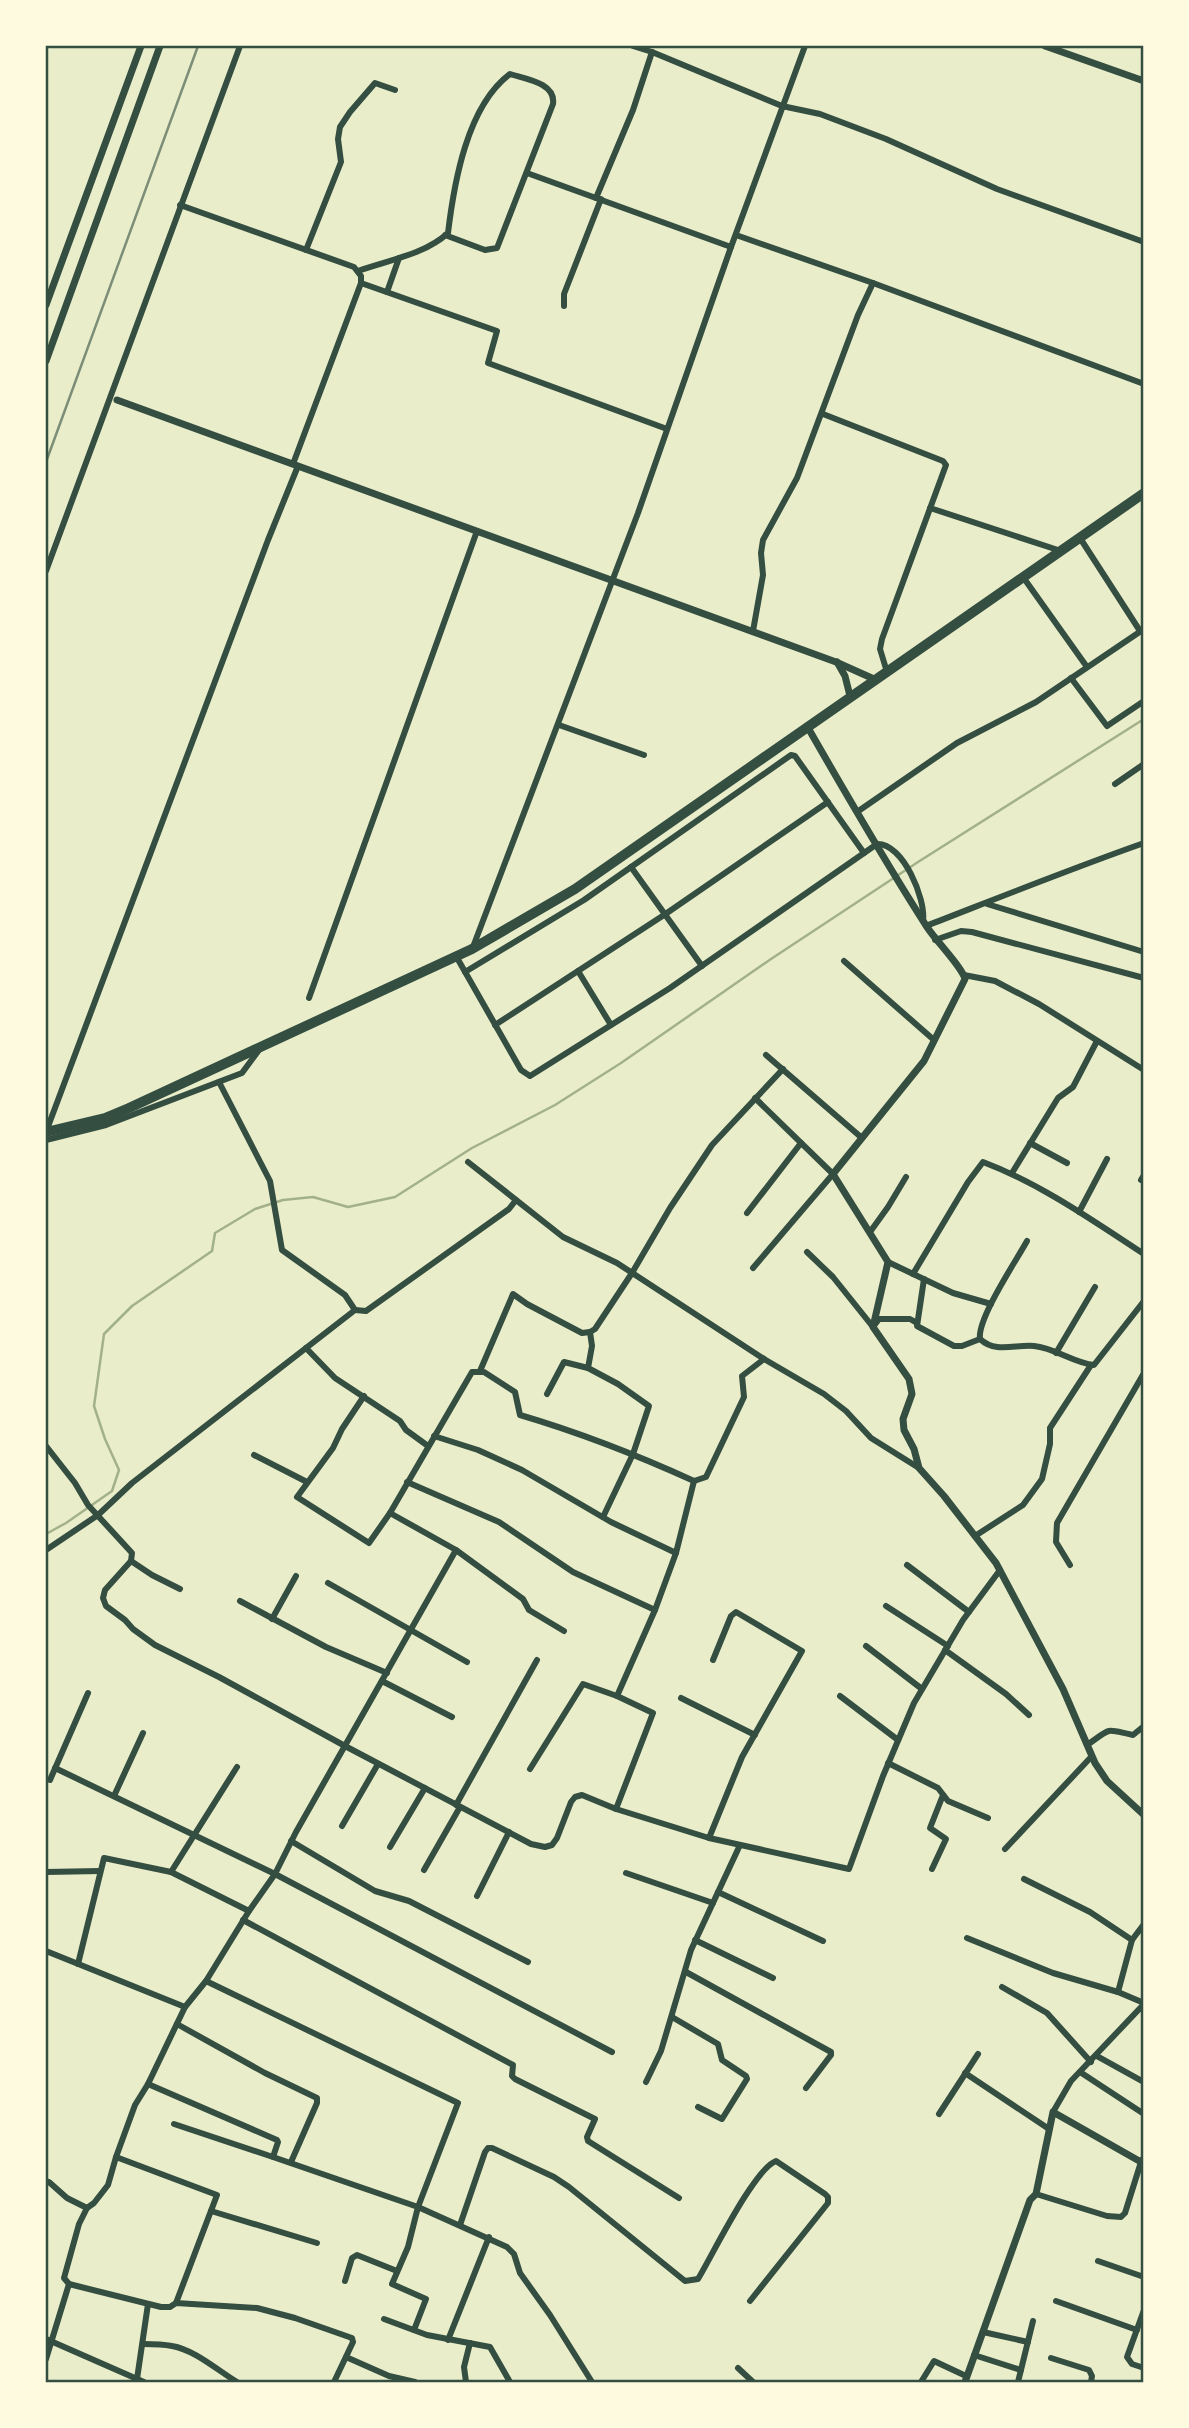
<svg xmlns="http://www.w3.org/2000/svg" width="1189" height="2428" viewBox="0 0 1189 2428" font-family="'Roboto Serif',serif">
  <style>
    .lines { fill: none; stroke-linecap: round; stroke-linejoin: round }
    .stream { stroke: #a3b18a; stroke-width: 2.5 }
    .minor { stroke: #344e41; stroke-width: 6 }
    .tertiary { stroke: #344e41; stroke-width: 7 }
    .trunk { stroke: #344e41; stroke-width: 10 }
    .rail { stroke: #7c8e77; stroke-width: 2.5 }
    .neatline { fill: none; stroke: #344e41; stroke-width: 2.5 }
  </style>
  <rect width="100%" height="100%" fill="#e9edc9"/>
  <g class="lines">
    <polyline class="stream" points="46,1534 66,1523 112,1491 119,1470 105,1439 94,1406 104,1334 132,1306 212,1251 215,1233 255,1209 283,1200 313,1197 348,1207 395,1197 472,1148 555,1105 621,1063 771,959 918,862 1144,719"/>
    <g class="minor">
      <polyline points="652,52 782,106 820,114 886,139 997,189 1144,242"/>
      <polyline points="527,173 731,247"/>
      <polyline points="596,198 633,110 652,52 633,46"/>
      <polyline points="180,205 354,267 361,276 361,283 293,464"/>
      <polyline points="736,235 873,283 1144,384"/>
      <polyline points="306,250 341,162 338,139 340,127 350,112 375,83 395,90"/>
      <path d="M358,271c30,-11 66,-16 90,-38 6,-50 19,-127 62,-159 16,5 46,9 43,30l-56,144 -12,2 -40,-15"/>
      <polyline points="361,283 497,331 488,363 667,429"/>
      <polyline points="387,292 399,258"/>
      <polyline points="564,306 564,294 601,199"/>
      <polyline points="823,414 943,461 946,465 882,639 880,649 887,672"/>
      <polyline points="930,508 1061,551"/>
      <polyline points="1080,538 1140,631"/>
      <polyline points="46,571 240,46"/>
      <polyline points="1023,577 1087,667"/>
      <polyline points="753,631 763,575 761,553 763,540 797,478 858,315 873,283"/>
      <polyline points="1071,678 1107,726 1144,701"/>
      <polyline points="559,725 644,755"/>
      <polyline points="1115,784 1144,764"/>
      <polyline points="857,812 957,743 1036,702 1144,629"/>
      <polyline points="631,867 702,966"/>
      <polyline points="987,904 1144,952"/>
      <path d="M926,926c72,-28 144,-57 218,-83"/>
      <polyline points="935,940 961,931 972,932 1144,978"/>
      <polyline points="473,947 638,513 731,247 805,46"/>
      <path d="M456,956l65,114 9,6 140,-88 207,-144c26,-1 49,55 46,77"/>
      <polyline points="844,961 934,1040"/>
      <polyline points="578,971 611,1025"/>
      <polyline points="465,972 584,900 791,755 795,756 864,853"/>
      <polyline points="964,975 995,981 1039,1004 1144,1070"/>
      <polyline points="309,998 477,531"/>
      <polyline points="495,1025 664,915 828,802"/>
      <polyline points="766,1055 862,1138"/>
      <polyline points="46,1132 268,540 298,466"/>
      <polyline points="46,1140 106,1125 242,1073 259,1050"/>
      <polyline points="1030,1143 1067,1163"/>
      <polyline points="468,1162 563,1237 617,1263 764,1359 824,1394 846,1411 871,1438 919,1468"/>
      <polyline points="1012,1173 1058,1098 1073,1087 1097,1041"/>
      <polyline points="1141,1180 1144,1175"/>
      <polyline points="1079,1212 1107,1159"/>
      <polyline points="747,1213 801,1143"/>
      <polyline points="870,1232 888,1207 906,1177"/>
      <path d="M1027,1241c-11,20 -50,78 -47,98 16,15 36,5 54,7 21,2 40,17 60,19l50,-64"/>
      <polyline points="807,1252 833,1277 873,1327 879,1319 910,1319 917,1323"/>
      <polyline points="888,1262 953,1293 991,1304"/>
      <polyline points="753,1268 833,1174 755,1098"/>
      <path d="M913,1274l55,-92 15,-20c58,22 109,58 161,92"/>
      <polyline points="924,1279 917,1326 954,1346 962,1346 980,1339"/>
      <polyline points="355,1310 366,1311 509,1209 516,1200"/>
      <polyline points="590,1332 592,1346 588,1368 618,1384 649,1406 633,1454 603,1517"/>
      <polyline points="306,1348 335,1378 400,1421 406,1430 428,1446"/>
      <polyline points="1056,1353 1095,1287"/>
      <polyline points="480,1371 513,1294 527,1304 582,1333 590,1332 595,1329 632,1273 670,1208 712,1145 783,1069"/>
      <polyline points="547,1394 564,1362 588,1368"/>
      <path d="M364,1396l-22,33 -9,19 -36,49 72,46 21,-30 82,-141h12l31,20 5,23c61,18 117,40 174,66l12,-4 38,-80 -2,-21 22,-17"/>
      <polyline points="434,1436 478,1450 522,1470 611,1522 676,1553"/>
      <polyline points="46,1446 75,1483 88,1505 132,1553 131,1561 105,1590 103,1598 106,1606 125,1620 133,1629 155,1645 219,1677 345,1746 531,1844 545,1847 552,1845 557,1838 571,1802 575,1797 582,1795 616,1809 709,1838 849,1869 883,1776 914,1703 963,1620 1000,1570"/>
      <polyline points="254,1455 307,1482"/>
      <polyline points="407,1482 499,1522 573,1572 655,1610"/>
      <polyline points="390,1513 456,1550 523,1599 529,1610 564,1631"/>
      <polyline points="975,1536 1023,1505 1042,1479 1050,1444 1050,1428 1091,1365"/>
      <polyline points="46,1550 98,1515 132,1483 355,1310 345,1295 282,1250 270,1181 219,1082"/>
      <polyline points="131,1561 152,1575 180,1589"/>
      <polyline points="907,1565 969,1612"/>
      <polyline points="1070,1565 1056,1542 1057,1523 1144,1373"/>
      <polyline points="328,1583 467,1662"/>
      <polyline points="240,1601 326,1647 387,1673"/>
      <polyline points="886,1606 948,1646"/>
      <polyline points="272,1619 296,1576"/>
      <polyline points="866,1646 922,1689"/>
      <polyline points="945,1650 1006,1694 1029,1715"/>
      <polyline points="382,1681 452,1717"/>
      <polyline points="840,1696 898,1740"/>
      <polyline points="681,1698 755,1735"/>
      <path d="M1087,1745c26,-18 17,-16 46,-10l11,-9"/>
      <polyline points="888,1763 938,1788 948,1801 988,1818"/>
      <polyline points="55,1768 275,1874 612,2052"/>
      <polyline points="530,1769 583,1684 617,1696"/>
      <polyline points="50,1780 88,1693"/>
      <polyline points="114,1796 143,1733"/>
      <polyline points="456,1805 537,1660"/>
      <polyline points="616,1809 653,1713 617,1696 655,1610 676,1553 694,1481"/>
      <polyline points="342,1826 378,1764"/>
      <polyline points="709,1838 742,1757 802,1651 736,1612 731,1616 713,1660"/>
      <polyline points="291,1841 375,1891 409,1901 528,1962"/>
      <polyline points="390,1847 425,1788"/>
      <polyline points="1005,1849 1092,1756"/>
      <polyline points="932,1869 946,1839 930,1828 943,1795"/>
      <polyline points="424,1870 460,1807"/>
      <polyline points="46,1872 100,1871"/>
      <polyline points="171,1872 249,1911"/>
      <polyline points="626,1873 713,1903"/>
      <polyline points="1024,1879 1090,1912 1132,1940"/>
      <polyline points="718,1892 823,1941"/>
      <polyline points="477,1896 509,1832"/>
      <polyline points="243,1920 513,2065 512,2076 515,2079 595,2119 587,2137 588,2141 679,2198"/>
      <polyline points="967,1938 1053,1973 1118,1992 1144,2003"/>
      <polyline points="695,1940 773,1978"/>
      <polyline points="46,1951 185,2007"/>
      <polyline points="78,1964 104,1858 171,1872 237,1767"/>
      <polyline points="686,1972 831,2052 831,2055 806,2088"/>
      <polyline points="206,1981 458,2103 418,2207 408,2247 392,2284 426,2299 414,2330"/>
      <polyline points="1002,1987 1047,2013 1091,2062"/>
      <polyline points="1118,1992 1132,1940 1144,1924"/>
      <polyline points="672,2017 718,2044 722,2060 746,2076 747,2079 722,2119 698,2107"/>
      <polyline points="177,2024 265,2073 317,2098 317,2103 291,2162"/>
      <polyline points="1097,2056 1144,2082"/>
      <polyline points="1080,2072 1144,2114"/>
      <polyline points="965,2073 1049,2129"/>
      <polyline points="646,2082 661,2051 691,1950 740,1845"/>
      <polyline points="148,2084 277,2140 278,2142 273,2157 418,2207 507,2247 514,2254 520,2273 550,2315 592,2382"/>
      <polyline points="1053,2112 1071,2081 1144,2004"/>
      <polyline points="939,2114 978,2054"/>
      <polyline points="174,2124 273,2157"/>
      <polyline points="116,2157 217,2195 176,2303"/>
      <polyline points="46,2181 49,2182 67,2198 87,2208"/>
      <polyline points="1036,2194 1107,2216 1121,2217 1125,2213 1141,2162"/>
      <polyline points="211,2211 317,2243"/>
      <path d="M460,2225l25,-73 3,-4h4l62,29 15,10 116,94 13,-2c14,-23 56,-110 78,-118l49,33 3,3v6l-78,98"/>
      <polyline points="1098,2261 1144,2277"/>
      <polyline points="345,2281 352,2258 357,2255 397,2271"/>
      <polyline points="69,2284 161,2307 170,2307 176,2303 257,2308 295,2318 352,2338 353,2342 334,2382"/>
      <polyline points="1056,2301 1137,2330"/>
      <polyline points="1144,2310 1127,2357 1132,2364 1144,2368"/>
      <polyline points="384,2319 427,2335 490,2347 510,2382"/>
      <polyline points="983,2332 1028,2342"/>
      <polyline points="46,2339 144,2382"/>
      <polyline points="448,2340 489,2237"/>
      <path d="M143,2344c9,0 19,0 29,2 23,4 45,24 65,36"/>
      <polyline points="974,2355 1021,2370"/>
      <polyline points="346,2357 389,2376 415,2382"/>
      <polyline points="1051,2358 1089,2370 1092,2376 1091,2382"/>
      <polyline points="46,2359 69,2284 64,2278 79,2224 87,2208 94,2203 108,2185 116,2157 135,2105 148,2084 185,2007 206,1981 249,1911 275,1874 296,1832 456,1550"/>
      <polyline points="738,2368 753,2382"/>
      <polyline points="137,2379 148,2304"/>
      <polyline points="466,2382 464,2367 470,2343"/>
      <polyline points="921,2382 934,2361 966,2376"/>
      <polyline points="1018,2382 1033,2321"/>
    </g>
    <g class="tertiary">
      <polyline points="1045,46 1144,81"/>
      <polyline points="46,305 141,46"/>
      <polyline points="46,361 160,46"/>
      <polyline points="117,400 836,662 874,679"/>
      <polyline points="837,662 845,676 850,696"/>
      <path d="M807,726c39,68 78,136 120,201 9,14 35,40 38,52l-41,82 -91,113 55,88 -15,65 36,52 3,15 -9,25 1,11 10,19 5,19 25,28 52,67 67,126 32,74 12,18 37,34"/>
      <polyline points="965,2382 1030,2200 1036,2194 1053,2112 1141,2162 1144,2158"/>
    </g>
    <polyline class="trunk" points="46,1132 105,1118 129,1108 472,949 575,889 1144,493"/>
    <polyline class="rail" points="46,462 198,46"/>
  </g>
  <rect width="1189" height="2428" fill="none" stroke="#fefae0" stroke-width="94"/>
  <rect x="47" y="47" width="1095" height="2334" class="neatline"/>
</svg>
